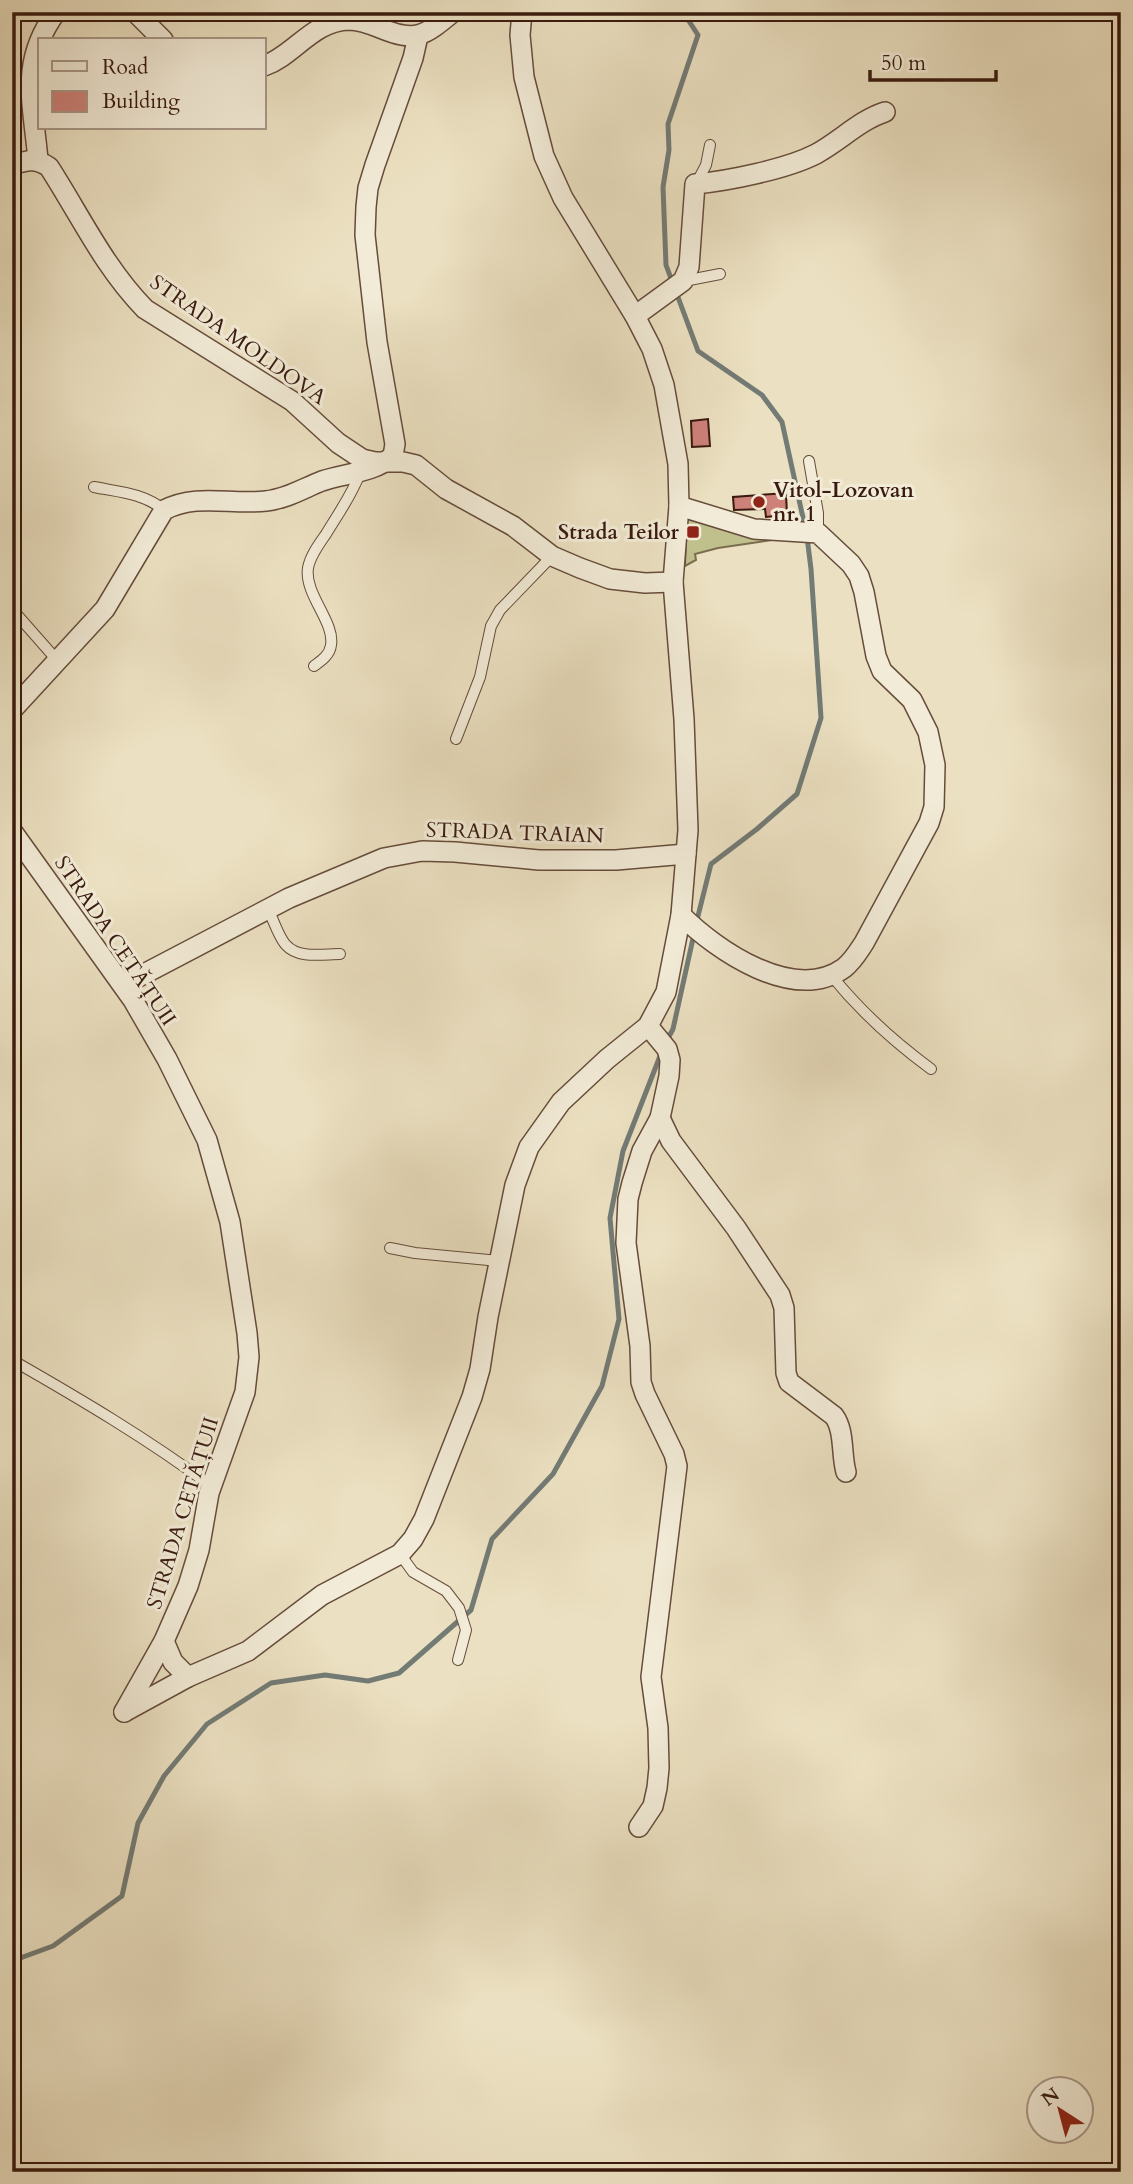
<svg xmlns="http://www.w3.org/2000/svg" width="1133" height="2184" viewBox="0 0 1133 2184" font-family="Cardo,serif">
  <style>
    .green { fill: #c0c08d; stroke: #7c6d4e; stroke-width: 2 }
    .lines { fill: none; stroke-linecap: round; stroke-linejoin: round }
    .stream { stroke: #737b75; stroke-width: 5 }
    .building { fill: #cd8179; stroke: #391a0e; stroke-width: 2 }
    .service-casing { stroke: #664c3b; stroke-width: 12 }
    .minor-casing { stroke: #664c3b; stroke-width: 22 }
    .service { stroke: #f2ebd7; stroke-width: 10 }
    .minor { stroke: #f2ebd7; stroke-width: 19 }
    .poi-dot { fill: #8f2418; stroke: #f2ebd7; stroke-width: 2.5 }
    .labels { text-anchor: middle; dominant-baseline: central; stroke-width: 6; stroke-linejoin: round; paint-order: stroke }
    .street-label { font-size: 21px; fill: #391a0e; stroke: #f2ebd7 }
    .poi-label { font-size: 21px; font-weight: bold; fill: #391a0e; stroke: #f2ebd7; text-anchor: start }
  </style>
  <rect width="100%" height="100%" fill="#ebe0c1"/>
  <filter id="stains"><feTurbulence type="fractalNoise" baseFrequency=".00286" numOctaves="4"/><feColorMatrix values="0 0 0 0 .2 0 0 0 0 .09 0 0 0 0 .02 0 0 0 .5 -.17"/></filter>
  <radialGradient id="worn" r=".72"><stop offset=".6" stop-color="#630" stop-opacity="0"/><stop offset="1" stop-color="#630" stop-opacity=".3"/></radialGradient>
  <polygon class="green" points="687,519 745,534 786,538 718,548 695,554 696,560 685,566"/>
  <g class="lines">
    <g class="stream">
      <polyline points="683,12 698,35 668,124 669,150 663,187 666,265 698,351 762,395 782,422 805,527"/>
      <polyline points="696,924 711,864 757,829 797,794 821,718 811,569 807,537"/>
      <polyline points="666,1042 673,1029 694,934"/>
      <polyline points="12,1961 53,1946 122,1896 138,1823 164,1776 207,1724 271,1683 325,1675 368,1681 399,1673 471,1610 492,1539 553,1474 602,1386 619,1319 610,1218 623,1151 662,1051"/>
    </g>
  </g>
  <g class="building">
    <polygon points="708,419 710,446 692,447 691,421"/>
    <polygon points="786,493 787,515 766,517 765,509 734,510 733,497"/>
  </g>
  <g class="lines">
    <defs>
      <g id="service">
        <polyline points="696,184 706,165 710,145"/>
        <polyline points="684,281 720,274"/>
        <polyline points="809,461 818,513 818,533"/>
        <path d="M94,487c25,5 50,6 70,23"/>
        <polyline points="12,609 56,659"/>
        <path d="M314,666c7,-5 16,-11 17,-21 4,-23 -27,-51 -23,-77 2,-12 11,-24 18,-34 12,-20 26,-39 34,-61"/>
        <polyline points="456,739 480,677 491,626 500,610 552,556"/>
        <path d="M268,909c5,10 11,29 18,36 12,14 37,9 54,9"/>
        <path d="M831,975c29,36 62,66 100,94"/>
        <polyline points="390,1248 415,1253 499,1261"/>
        <path d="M12,1360c68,39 136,79 199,126"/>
        <polyline points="400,1554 413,1572 446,1591 459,1608 466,1630 458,1660"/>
      </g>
      <g id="minor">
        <polyline points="135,12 163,40"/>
        <path d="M264,66c31,-11 48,-45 85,-46 11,0 21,4 31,8 36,15 44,8 73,-16"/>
        <path d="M38,160c-5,-58 -19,-97 18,-148"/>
        <path d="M12,165c15,-5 24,-7 37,2 31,48 55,100 96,142l147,92 46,42 24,16 13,3h28l13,3 30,24 67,37 39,30 28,12 30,11 35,4 28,-1"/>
        <path d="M635,316l48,-35 6,-14 6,-83c33,-3 92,-15 121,-30 24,-13 44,-34 69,-42"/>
        <path d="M679,506l75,23 64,4 33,31 8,12 5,16 12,64 6,15 30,29 16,32 7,33 -1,42 -5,16 -65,120c-6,9 -11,18 -20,25 -50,36 -128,-18 -163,-53"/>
        <path d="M12,710l93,-101 59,-99c33,-17 66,-5 102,-9 20,-2 38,-13 56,-20 24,-8 51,-8 71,-25l2,-12 -18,-102 -12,-107 1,-28 2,-19 7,-23 38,-107 5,-22"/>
        <polyline points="12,831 133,1000 167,1059 207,1140 230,1222 247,1333 249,1357 245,1392 209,1493 199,1550 188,1586 164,1641 124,1712"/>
        <polyline points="123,985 289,898 384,858 422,851 455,852 539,860 616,860 686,854"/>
        <path d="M660,1118l11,23 65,87 44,67 4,13 2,65 3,9 45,34c11,15 7,39 12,56"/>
        <polyline points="164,1641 173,1662 188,1677"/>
        <polyline points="124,1712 188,1677 248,1651 322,1595 400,1554 413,1539 424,1519 472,1397 480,1369 488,1317 515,1185 529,1147 561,1102 607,1059 648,1026 666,992 681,915 688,830 684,719 673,582 679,506 678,464 664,385 652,349 635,316 563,198 544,156 524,77 520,35 522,12"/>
        <polyline points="639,1827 653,1806 657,1788 659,1768 658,1728 651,1677 677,1466 674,1454 645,1394 641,1382 640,1346 626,1243 628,1199 632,1183 642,1151 660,1118 669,1076 670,1060 667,1049 648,1026"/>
      </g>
    </defs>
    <use href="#service" class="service-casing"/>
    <use href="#minor" class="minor-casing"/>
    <use href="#service" class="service"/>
    <use href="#minor" class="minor"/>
  </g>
  <g class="poi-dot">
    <circle cx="759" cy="502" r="7"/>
    <rect x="686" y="525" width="14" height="14" rx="3.5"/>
  </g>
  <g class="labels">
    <g class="street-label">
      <text transform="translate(238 340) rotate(35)">STRADA MOLDOVA</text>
      <text transform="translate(515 833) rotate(2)">STRADA TRAIAN</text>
      <text transform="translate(115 941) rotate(56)">STRADA CETĂȚUII</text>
      <text transform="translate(183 1513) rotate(-73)">STRADA CETĂȚUII</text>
    </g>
    <g class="poi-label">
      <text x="773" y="490">Vitol-Lozovan<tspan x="773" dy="24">nr. 1</tspan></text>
      <text x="679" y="532" text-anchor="end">Strada Teilor</text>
    </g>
  </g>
  <rect width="1133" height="2184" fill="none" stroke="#ebe0c1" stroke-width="42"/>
  <rect x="14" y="14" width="1105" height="2156" fill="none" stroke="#391a0e" stroke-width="3.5"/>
  <rect x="21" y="21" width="1091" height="2142" fill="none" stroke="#391a0e" stroke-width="2"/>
  <rect x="38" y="38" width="228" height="91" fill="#f2ebd7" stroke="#a89787" stroke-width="2"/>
  <rect x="52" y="61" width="35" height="10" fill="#f2ebd7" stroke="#a89787" stroke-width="2"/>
  <text x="102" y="74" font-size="21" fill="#391a0e">Road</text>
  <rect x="52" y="91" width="35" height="21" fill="#cd8179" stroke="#a89787" stroke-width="2"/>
  <text x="102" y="108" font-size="21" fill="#391a0e">Building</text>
  <g transform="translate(1060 2110) rotate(324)"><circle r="33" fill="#f2ebd7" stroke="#a89787" stroke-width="2"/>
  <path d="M0-5L12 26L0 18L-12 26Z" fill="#8f2418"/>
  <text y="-10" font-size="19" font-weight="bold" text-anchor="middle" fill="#391a0e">N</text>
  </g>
  <path d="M870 70v10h126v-10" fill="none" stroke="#391a0e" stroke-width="3.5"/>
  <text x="881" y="70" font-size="21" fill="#391a0e" stroke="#f2ebd7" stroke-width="5" paint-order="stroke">50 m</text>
  <rect width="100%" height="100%" filter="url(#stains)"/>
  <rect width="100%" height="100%" fill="url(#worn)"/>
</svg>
